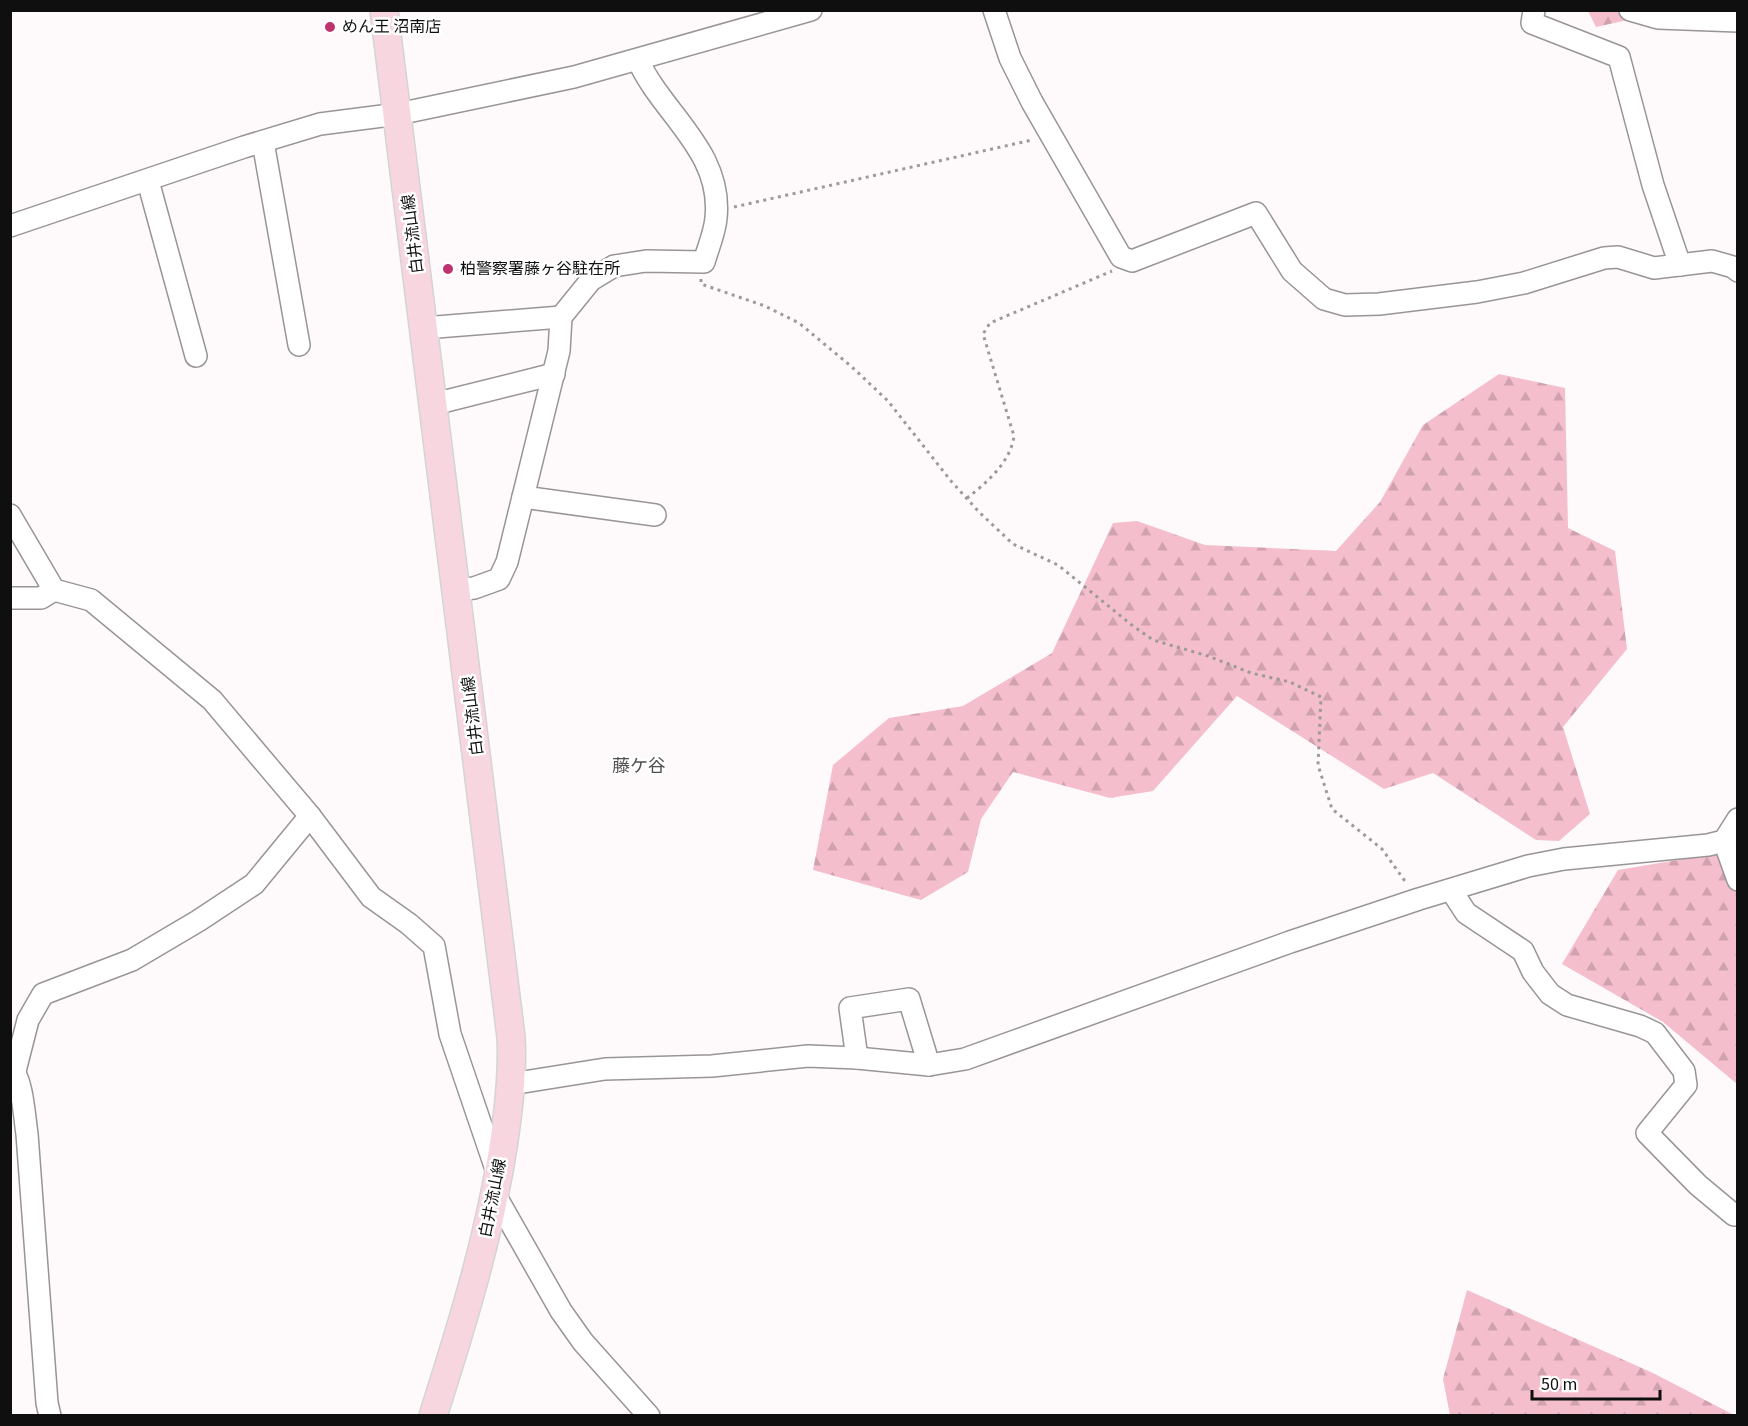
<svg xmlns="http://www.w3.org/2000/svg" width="1748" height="1426" viewBox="0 0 1748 1426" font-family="'Source Sans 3','Noto Sans JP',sans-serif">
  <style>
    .forest { fill: url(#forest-firs) }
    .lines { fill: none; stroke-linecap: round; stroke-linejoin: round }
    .minor-casing { stroke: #999596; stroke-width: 24 }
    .major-casing { stroke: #d4d4d4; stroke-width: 30 }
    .path { stroke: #9d9a9b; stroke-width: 3; stroke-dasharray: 3 4.5; stroke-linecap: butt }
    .minor { stroke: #fff; stroke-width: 21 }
    .major { stroke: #f7d6df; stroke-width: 27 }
    .poi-dot { fill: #be336d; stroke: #fff; stroke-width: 2 }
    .labels { text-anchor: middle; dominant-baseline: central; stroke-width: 5; stroke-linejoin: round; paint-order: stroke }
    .poi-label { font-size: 16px; fill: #100f0f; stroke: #fff; text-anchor: start }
    .street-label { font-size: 16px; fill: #100f0f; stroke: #fff }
    .neighbourhood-label { font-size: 18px; fill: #535051; stroke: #fff }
  </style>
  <defs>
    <pattern id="forest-firs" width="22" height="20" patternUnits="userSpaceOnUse" patternTransform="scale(1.5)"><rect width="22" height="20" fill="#f4becd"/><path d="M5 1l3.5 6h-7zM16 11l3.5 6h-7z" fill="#d0a2af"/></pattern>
  </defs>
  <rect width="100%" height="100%" fill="#fefafb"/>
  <g class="forest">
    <polygon points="1588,11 1668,11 1596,27"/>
    <polygon points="1499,374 1565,388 1568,528 1615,551 1627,649 1563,727 1590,814 1559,841 1536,840 1433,773 1384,789 1237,696 1153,791 1110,798 1013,772 981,819 968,872 921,900 813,870 833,765 889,718 963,706 1052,653 1113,523 1137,521 1205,545 1336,551 1380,502 1423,425"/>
    <polygon points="1737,850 1737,1084 1663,1022 1562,964 1618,870"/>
    <polygon points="1467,1290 1653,1373 1734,1415 1450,1415 1443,1379"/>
  </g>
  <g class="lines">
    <defs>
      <g id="minor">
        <polyline points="994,10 1010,58 1032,102 1121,257 1132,261 1256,213 1292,271 1324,299 1345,305 1379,304 1477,292 1524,283 1604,258 1618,257 1654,268 1712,261 1733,267 1738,271"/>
        <polyline points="1534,10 1532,23 1619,57 1653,185 1680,265"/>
        <polyline points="1630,10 1658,18 1738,21"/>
        <polyline points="263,142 299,345"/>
        <polyline points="148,181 196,356"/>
        <polyline points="10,226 244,147 320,124 398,114 574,77 811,10"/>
        <polyline points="424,328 561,317"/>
        <polyline points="434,404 554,374"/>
        <polyline points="523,497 655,515"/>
        <polyline points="10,515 54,590 91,600 212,700 310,816 371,897 409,924 434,946 450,1034 498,1175"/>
        <path d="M457,590l17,-2 25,-9 8,-17 52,-211 2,-34 30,-37 23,-14 32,-5 58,1c4,-14 11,-30 12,-44 7,-67 -54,-104 -78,-158"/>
        <polyline points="10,598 41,598 54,590"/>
        <polyline points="1724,841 1738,880"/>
        <polyline points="1451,890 1466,913 1523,951 1533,972 1550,994 1567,1005 1640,1026 1655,1033 1684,1071 1686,1085 1647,1133 1698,1185 1734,1215 1738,1214"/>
        <polyline points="857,1058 850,1008 909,999 929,1065"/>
        <path d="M10,1066c13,14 14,49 17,68l20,269 3,13"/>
        <polyline points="15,1071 28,1020 43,994 132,960 198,921 254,884 310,816"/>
        <polyline points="511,1084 605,1069 712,1066 808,1056 857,1058 929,1065 965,1059 1290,942 1419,899 1528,866 1564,859 1708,845 1724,841 1738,819"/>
        <polyline points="495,1195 561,1311 583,1342 649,1416"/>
      </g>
      <path id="major" d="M384,10l127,1027c2,35 -2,69 -7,104 -14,94 -42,184 -71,275"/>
    </defs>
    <use href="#minor" class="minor-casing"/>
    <use href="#major" class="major-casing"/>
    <g class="path">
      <polyline points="734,207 1032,140"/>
      <polyline points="701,279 701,284 765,306 799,323 852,367 888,401 951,481 979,512 1013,544 1058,565 1133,626 1153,640 1208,656 1251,673 1290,682 1321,697 1318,765 1332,809 1382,849 1407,884"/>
      <path d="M967,498c20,-15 44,-37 47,-62l-31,-102 7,-11 122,-52"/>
    </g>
    <use href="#minor" class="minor"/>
    <use href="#major" class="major"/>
  </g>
  <g class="poi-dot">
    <circle cx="330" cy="27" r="6"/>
    <circle cx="448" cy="269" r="6"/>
  </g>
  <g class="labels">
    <g class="poi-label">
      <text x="342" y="27">めん王 沼南店</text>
      <text x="460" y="269">柏警察署藤ヶ谷駐在所</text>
    </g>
    <g class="street-label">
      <text transform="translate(413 234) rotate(-97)">白井流山線</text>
      <text transform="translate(473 716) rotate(-97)">白井流山線</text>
      <text transform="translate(493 1198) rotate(-79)">白井流山線</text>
    </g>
    <g class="neighbourhood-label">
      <text x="639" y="766">藤ケ谷</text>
    </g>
  </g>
  <rect width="1748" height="1426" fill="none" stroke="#100f0f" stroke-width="24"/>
  <path d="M1532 1390v9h128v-9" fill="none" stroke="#100f0f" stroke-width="3"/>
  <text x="1541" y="1390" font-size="18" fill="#100f0f" stroke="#ffffff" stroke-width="4.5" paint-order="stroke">50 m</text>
</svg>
